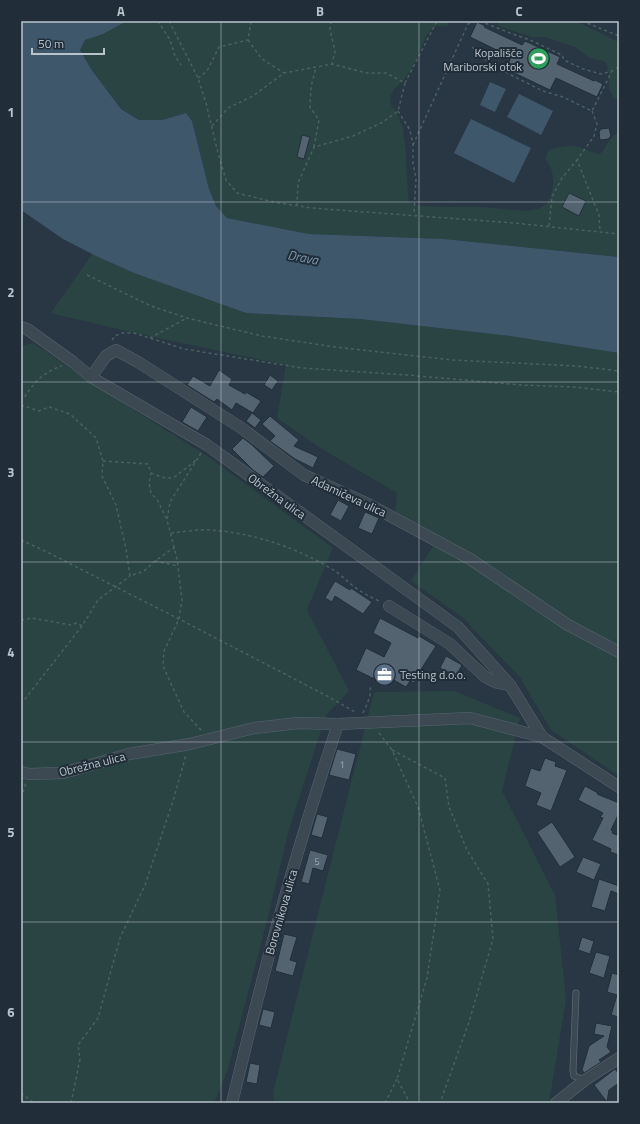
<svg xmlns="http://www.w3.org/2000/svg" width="640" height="1124" viewBox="0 0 640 1124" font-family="'Titillium Web',sans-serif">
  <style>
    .green { fill: #2a4443 }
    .water { fill: #3e576b }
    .building { fill: #536470; stroke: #232f3a }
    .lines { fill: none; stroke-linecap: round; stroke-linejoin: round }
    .service-casing { stroke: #5a6670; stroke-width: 7 }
    .minor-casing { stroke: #5a6670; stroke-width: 12 }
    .path { stroke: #4a6161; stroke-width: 1.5; stroke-dasharray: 3 3; stroke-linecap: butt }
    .service { stroke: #3c4852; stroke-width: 5.5 }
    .minor { stroke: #3c4852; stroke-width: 11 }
    .grid { fill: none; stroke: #b9c3cc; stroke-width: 1; stroke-opacity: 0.55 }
    .labels { text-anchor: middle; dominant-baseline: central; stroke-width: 4; stroke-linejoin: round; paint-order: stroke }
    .number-label { font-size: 10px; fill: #a0abb5 }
    .poi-label { font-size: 12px; fill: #b9c3cc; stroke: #212d38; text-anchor: end }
    .street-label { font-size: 12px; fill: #b9c3cc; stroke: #212d38 }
    .water-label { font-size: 13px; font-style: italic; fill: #7a97ae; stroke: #212d38 }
    .neatline { fill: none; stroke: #b9c3cc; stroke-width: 1.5 }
    .grid-label { font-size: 13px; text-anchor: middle; font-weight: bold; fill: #b9c3cc }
  </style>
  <rect width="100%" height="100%" fill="#283743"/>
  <g class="green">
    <path d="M127,21h322l-2,5h-11l-9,8 -11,27 -6,10 -7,10 -9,8 -4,8 1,8 5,6 7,17 3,25 1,28 2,22c23,6 49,3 72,4 15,1 38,5 52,3 6,-1 13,-4 15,-9 5,-8 6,-20 4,-29 -2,-11 -11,-10 -3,-22 10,-3 23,-6 33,-2 7,2 10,5 18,6 8,-8 8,-16 19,-22v125l-175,-18 -135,-5 -82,-16 -11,-12 -7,-17 -17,-68 -6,-8 -24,7h-23l-18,-11 -30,-40 -11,-20 5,-9 18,-6z"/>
    <polygon points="497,21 576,21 618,42 619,44 619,99 613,98 609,89 609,76 606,62 590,58 575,47 544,37 532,37 499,26"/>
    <polygon points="92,254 134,273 246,313 360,319 510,336 619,353 619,776 551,730 519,676 462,617 411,581 438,538 395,513 397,493 322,449 277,418 286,365 130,332 51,313"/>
    <polygon points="33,343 115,398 207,456 333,548 307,610 349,691 326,715 289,829 265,929 227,1072 214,1103 21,1103 21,346"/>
    <polygon points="454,691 520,718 502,791 555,895 566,999 549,1103 274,1103 273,1092 374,692"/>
  </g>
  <g class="water">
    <polygon points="21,21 127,21 103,34 85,40 80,50 91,69 121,109 139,120 162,120 186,113 192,121 209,189 216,206 227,218 309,234 444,239 619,257 619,353 510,336 360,319 246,313 134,273 96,256 63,239 21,210"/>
    <polygon points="490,82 506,89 495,112 480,105"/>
    <polygon points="519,94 553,111 541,135 507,117"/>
    <polygon points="471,119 531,148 514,183 454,153"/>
  </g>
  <g class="building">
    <polygon points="477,22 485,26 484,27 522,45 525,41 560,57 557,64 594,81 595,80 603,84 597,97 556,78 550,90 506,69 511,57 470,37"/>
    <polygon points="609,128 611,136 608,139 600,140 599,132 601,129"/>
    <polygon points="302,135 310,137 304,159 297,157"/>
    <polygon points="569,193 586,201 579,216 562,207"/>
    <polygon points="219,370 232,379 229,385 245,394 246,392 261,401 253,413 236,403 232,410 217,399 214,402 187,385 193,376 210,386"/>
    <polygon points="270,375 278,381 272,390 264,385"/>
    <polygon points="191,407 207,417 198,431 182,422"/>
    <polygon points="252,413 261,420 255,428 246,421"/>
    <polygon points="270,416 299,440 294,446 318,457 313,468 295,459 270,441 275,436 262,424"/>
    <polygon points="243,438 252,445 274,466 263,477 253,470 232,449"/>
    <polygon points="338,500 349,506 341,521 330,515"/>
    <polygon points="365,512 379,518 372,534 358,528"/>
    <polygon points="335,581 350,590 351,588 372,602 363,614 335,596 332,602 325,598"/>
    <polygon points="380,618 418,638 419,636 436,646 420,671 421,672 414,683 410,681 406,687 392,679 389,686 356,670 366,648 384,657 391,643 373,633"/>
    <polygon points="446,656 462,665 456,676 440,668"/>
    <polygon points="337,749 356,754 349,780 329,775"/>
    <polygon points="545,758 556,762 555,766 567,770 551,811 536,805 541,793 525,786 531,768 540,771"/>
    <polygon points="585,786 598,793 597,794 619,803 619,813 611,830 613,831 612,833 617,835 619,832 619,855 610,852 611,849 592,840 603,818 600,817 603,813 578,800"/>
    <polygon points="317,814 328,817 322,838 311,835"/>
    <polygon points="552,822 575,857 560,867 537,832"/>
    <polygon points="310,850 328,855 323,871 313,868 309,884 301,882"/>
    <polygon points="583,857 601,864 594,880 576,872"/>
    <polygon points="599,879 619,886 619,894 611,891 605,911 591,907"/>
    <polygon points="284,934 297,937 290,960 297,962 293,976 275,971"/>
    <polygon points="582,937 594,941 590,954 578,950"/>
    <polygon points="596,952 610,956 604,978 589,973"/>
    <polygon points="612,973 619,975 619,1017 611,1015 617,995 607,992"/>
    <polygon points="263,1009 275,1012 271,1028 259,1025"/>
    <polygon points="596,1023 612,1026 607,1047 611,1052 599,1060 601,1062 584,1073 582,1070 589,1046 604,1036 594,1034"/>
    <polygon points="250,1063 260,1065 257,1084 246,1082"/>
    <polygon points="615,1069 619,1074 619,1083 609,1090 607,1102 594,1085"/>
  </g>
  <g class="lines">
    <defs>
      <polyline id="service" points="576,993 573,1071 574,1076 585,1080"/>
      <g id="minor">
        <polyline points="21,327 27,329 73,362 91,377 207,445 458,627 510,685 542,737"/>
        <polyline points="91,377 106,356 116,350 138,362 240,427 304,475 368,504 470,559 568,625 619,652"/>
        <polyline points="389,606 450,644 484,676 495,682 510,685"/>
        <polyline points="21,772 29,774 63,773 129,754 190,744 254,728 298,723 338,724 470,718 542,737 619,787"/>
        <path d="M232,1103c15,-62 30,-124 47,-185 18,-65 38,-130 59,-194"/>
        <polyline points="556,1103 585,1080 619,1058"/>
      </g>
    </defs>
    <use href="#service" class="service-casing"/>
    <use href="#minor" class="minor-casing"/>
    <g class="path">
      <polyline points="158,21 170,40 175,56 181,65"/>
      <polyline points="169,21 198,78 206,103 218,153 226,180 237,193 274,202 311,208 514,223 619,234"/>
      <polyline points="331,21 330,29 335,51 332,64"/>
      <polyline points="480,21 510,33 530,40 562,55 564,60 583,69 601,74 612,71 619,67"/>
      <polyline points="582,21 619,36"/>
      <polyline points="248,40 262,59 284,73"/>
      <polyline points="472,47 486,60 511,75 543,91 563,97 592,111 612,71"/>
      <polyline points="198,78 207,71 219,47 248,40 251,21"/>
      <polyline points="405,83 437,21"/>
      <polyline points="398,111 410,130 413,145 413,164 416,178 414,215"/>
      <polyline points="592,111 597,124 594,136 577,160 599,215 600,232"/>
      <polyline points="212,126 228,108 253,96 284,73 332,64 367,73 386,73 405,83 398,111 383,122 353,136 314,147 298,183 297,205"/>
      <polyline points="413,145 468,24 473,21"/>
      <polyline points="314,147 319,120 310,107 311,87 316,67"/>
      <polyline points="549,226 552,197 562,178 577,160"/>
      <polyline points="87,275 151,306 187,318 262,336 335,347 452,360 577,366 619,371"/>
      <polyline points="150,338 187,318"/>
      <polyline points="112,340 115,336 122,333 134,333 184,349 302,368 407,375 521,385 574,387 619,392"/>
      <path d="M21,402c12,-17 19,-29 41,-36"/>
      <polyline points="21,405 39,411 49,407 70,414 96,438 103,461 102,476 116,505 126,549 130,576 144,571 155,561 175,547"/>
      <polyline points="201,453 170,502 167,520 177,559 182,600 179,619 164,651 163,666 184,712 202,731"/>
      <polyline points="103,461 148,464 151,473 149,483 151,493 158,501 167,520"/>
      <path d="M151,473c7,3 18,8 25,3 2,-1 3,-3 5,-4 5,-4 10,-7 15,-12"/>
      <path d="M171,533c13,-1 27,-4 40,-3 43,3 87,18 124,41 6,4 11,9 17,14 8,7 19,12 29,17"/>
      <polyline points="21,540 47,552 179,619 329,697 355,712"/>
      <polyline points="155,561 178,566"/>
      <polyline points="21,620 32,618 71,625 77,623 82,626"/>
      <polyline points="21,704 82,626 98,600 130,576"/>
      <path d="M363,713c4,-9 9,-18 7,-27"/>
      <polyline points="379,733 392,750 418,807 440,890 427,978 397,1079 410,1103"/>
      <polyline points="392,750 445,778 449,807 467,850 488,884 493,939 469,1022 440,1103"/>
      <polyline points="21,798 26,783"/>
      <polyline points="21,1093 34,1103"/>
      <polyline points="71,1103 80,1059 78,1045 98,1018 120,938 145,885 173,801 186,755"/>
      <polyline points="385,1103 397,1079"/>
    </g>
    <use href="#service" class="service"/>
    <use href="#minor" class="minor"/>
  </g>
  <path class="grid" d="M221,21v1082M419,21v1082M21,202h598M21,382h598M21,562h598M21,742h598M21,922h598"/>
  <defs>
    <symbol id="stadium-disc" viewBox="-11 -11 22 22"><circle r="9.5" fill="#2e9e5b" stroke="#212d38"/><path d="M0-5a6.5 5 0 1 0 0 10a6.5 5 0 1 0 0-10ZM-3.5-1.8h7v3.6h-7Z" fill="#fff"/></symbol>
    <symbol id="office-disc" viewBox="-11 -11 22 22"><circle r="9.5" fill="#5c6f8a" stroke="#212d38"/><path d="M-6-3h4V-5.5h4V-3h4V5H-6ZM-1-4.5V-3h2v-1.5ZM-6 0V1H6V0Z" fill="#fff"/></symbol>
  </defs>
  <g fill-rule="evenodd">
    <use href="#stadium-disc" x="526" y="46" width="25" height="25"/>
    <use href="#office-disc" x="372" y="662" width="25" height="25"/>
  </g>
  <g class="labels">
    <g class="number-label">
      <text x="342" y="764">1</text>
      <text x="317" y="861">5</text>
    </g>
    <g class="poi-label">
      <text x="522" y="52">Kopališče<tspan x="522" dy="14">Mariborski otok</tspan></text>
      <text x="400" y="674" text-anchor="start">Testing d.o.o.</text>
    </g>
    <g class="street-label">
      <text transform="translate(277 496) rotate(36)">Obrežna ulica</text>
      <text transform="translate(349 496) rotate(25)">Adamičeva ulica</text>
      <text transform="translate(92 764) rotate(-14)">Obrežna ulica</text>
      <text transform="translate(281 912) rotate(-74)">Borovnikova ulica</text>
    </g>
    <g class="water-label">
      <text transform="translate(303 257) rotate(11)">Drava</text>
    </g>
  </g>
  <rect width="640" height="1124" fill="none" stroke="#212d38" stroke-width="44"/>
  <path d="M32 48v6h72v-6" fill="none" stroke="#b9c3cc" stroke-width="2"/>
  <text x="38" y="48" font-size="12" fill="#b9c3cc" stroke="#212d38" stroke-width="3" paint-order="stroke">50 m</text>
  <rect x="22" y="22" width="596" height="1080" class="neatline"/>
  <g class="grid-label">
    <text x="121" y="16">A</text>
    <text x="320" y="16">B</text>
    <text x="519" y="16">C</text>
    <text x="11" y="117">1</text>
    <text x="11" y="297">2</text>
    <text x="11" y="477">3</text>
    <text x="11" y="657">4</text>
    <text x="11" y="837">5</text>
    <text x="11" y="1017">6</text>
  </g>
</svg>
